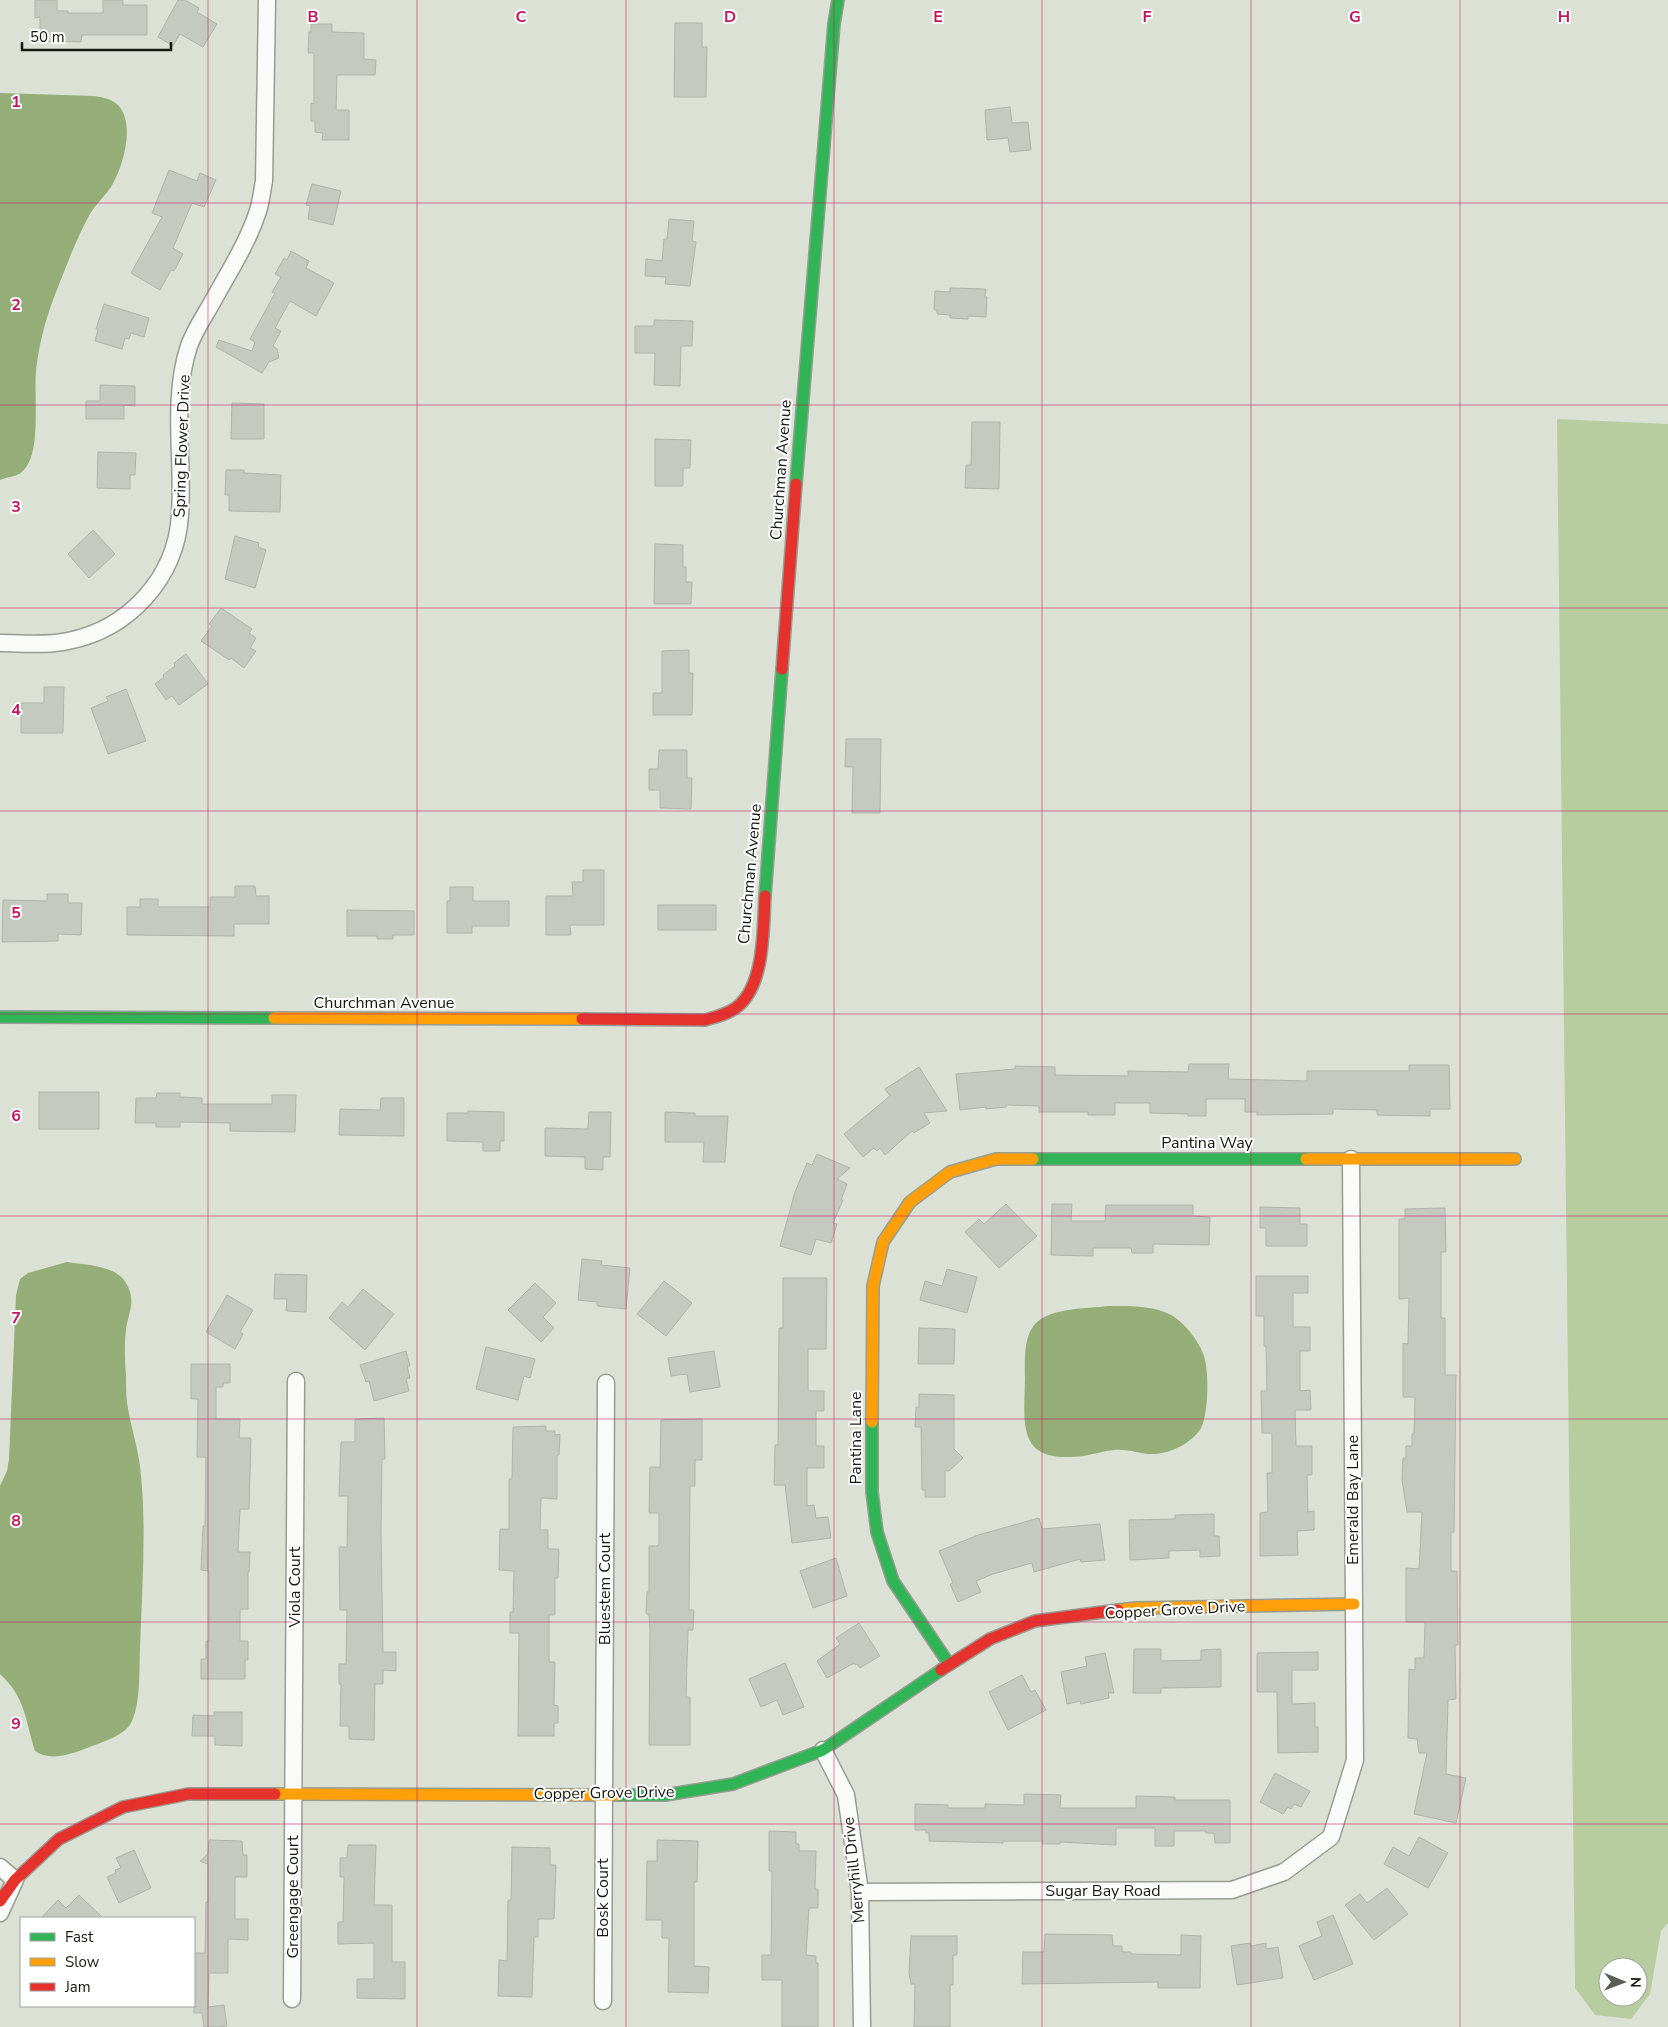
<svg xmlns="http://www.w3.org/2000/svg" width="1668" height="2027" viewBox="0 0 1668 2027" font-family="'Nunito Sans',sans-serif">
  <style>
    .forest { fill: #b7cd9f; fill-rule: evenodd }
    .water { fill: #95ae78 }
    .building { fill: #c4cac0; stroke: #afb4ab }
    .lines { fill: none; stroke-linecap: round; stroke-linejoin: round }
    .street-casing { stroke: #989d93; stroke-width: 19 }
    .fast-casing { stroke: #989d93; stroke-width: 14 }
    .slow-casing { stroke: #989d93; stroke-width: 14 }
    .jam-casing { stroke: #989d93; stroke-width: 14 }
    .street { stroke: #fafbf9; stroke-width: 16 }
    .fast { stroke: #30b455; stroke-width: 11 }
    .slow { stroke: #ff9f0a; stroke-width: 11 }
    .jam { stroke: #e5322d; stroke-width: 11 }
    .grid { fill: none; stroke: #c2185b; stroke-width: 1; stroke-opacity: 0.55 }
    .labels { text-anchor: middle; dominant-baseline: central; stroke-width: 4; stroke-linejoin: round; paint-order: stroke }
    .street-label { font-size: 16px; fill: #151911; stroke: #fff }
    .grid-label { font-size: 16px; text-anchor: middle; font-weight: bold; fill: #c2185b; stroke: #fff; stroke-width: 4; stroke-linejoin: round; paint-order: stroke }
  </style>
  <rect width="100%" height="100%" fill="#dbe2d5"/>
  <path class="forest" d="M1557,419l111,5v1499l-7,8 -11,63 -19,25 -36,-4 -20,-27zM1608,1967h30v30h-30z"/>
  <g class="water">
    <path d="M0,93l94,3c8,1 18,3 24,9 18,19 5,62 -7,82 -6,9 -15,17 -21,27 -13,23 -22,48 -32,73 -11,27 -19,55 -22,84 -2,24 4,73 -8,93 -8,14 -15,11 -28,16z"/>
    <path d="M67,1262c18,3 49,3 59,21 11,19 2,29 0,47 -2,15 -1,31 0,46 0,9 0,18 1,26 3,22 10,42 13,64 7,60 2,121 0,182 -1,21 1,56 -9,75 -9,15 -33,20 -49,27 -14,5 -33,11 -47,1 -10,-31 -9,-53 -35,-77v-188l7,-15 2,-12 7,-164 4,-16 8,-6z"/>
    <path d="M1108,1306c21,0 44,-1 63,9 14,8 28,26 33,41 5,15 5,60 -4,74 -9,12 -23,20 -38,23 -16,4 -32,-5 -48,-3 -10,1 -20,4 -30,6 -67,8 -60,-28 -59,-78 0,-17 -2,-42 11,-55 17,-16 50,-14 72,-17z"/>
  </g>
  <g class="building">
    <polygon points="35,0 57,0 57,11 68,11 68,13 103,13 103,0 123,0 123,5 147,5 147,35 82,35 81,42 40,41 40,17 35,18"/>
    <polygon points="178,0 185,0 199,8 197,12 217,24 203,47 180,34 173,46 158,37"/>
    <polygon points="675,23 702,23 702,47 707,47 706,97 674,97"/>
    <polygon points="311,24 332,24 332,32 364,33 364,59 376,60 375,75 337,75 336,110 349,110 349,140 322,140 323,133 315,132 315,121 311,121 311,103 314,104 314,53 308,53 309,32 311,32"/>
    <polygon points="1010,107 1012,123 1028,122 1031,150 1010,152 1008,138 987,140 985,110"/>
    <polygon points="169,170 197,181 200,173 216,180 204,207 192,203 173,248 183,254 174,271 171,270 160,290 131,273 162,217 152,213"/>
    <polygon points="312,184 341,191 333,225 308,219 310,206 306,205"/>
    <polygon points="669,219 694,221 692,241 696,242 690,286 665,284 666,277 645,276 646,259 662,261 664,239 667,239"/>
    <polygon points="291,251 309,261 306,268 334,283 316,316 290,301 275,328 281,331 273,346 277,349 279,358 269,362 262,373 216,347 219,340 252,351 255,342 250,339 275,293 272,292 281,277 275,274 284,258 287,260"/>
    <polygon points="950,288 986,289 985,297 987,297 986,317 968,316 968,319 950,318 950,315 937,314 937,310 934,310 935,291 950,292"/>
    <polygon points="104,304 149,318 144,337 131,333 129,339 125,338 122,349 95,341 98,330 96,329"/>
    <polygon points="654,320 693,321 692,346 681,346 680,386 654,385 655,353 635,353 635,326 654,326"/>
    <polygon points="100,385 135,386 135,406 124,405 124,419 86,419 86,401 100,401"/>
    <polygon points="232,403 264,404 264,439 231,439"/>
    <polygon points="972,422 1000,422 999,489 965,488 966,465 971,465"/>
    <polygon points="655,439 691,440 690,468 683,468 683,486 655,486"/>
    <polygon points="98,452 136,453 135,475 130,475 130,489 97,488"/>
    <polygon points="226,470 244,470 244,473 281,475 280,512 229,511 229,495 225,495"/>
    <polygon points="93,530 115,554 89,578 68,554"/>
    <polygon points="235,536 259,543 258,547 266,550 255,588 225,579"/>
    <polygon points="655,544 683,545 683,567 686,567 686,582 692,582 691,604 654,604"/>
    <polygon points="221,608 252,629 249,633 256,638 250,648 256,651 244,668 231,658 229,660 201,641 212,626 209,624"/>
    <polygon points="689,650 689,673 693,673 692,715 653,715 653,693 662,693 662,651"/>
    <polygon points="186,654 208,684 179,705 172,696 166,700 155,684 164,677 163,675 175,666 174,663"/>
    <polygon points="44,687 64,687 63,733 21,733 21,703 44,703"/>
    <polygon points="126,689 146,741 108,754 91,708 108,701 106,697"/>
    <polygon points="846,739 881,739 880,813 852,813 853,767 845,767"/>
    <polygon points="659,750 687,750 687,778 692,778 691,809 660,808 660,790 649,790 649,769 658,769"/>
    <polygon points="583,870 604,870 604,925 570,925 571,935 546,935 546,896 573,896 572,882 583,882"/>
    <polygon points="235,886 255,886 256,896 269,896 269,924 234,924 234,936 127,935 127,907 140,907 140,899 158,899 158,907 210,907 210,897 235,897"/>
    <polygon points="450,887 473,887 473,901 509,901 509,926 472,926 472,933 447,933 447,901 450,901"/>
    <polygon points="47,894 68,894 68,903 82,903 81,935 58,934 58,941 2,942 3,900 47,901"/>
    <rect x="658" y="905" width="58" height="25"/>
    <polygon points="347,910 414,911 414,935 393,935 393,939 377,939 377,936 347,936"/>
    <polygon points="1189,1064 1229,1064 1228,1079 1307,1081 1307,1071 1409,1071 1409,1065 1449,1065 1450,1109 1430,1109 1430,1116 1377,1115 1377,1110 1333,1109 1333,1114 1257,1115 1257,1112 1245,1112 1245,1099 1206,1099 1206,1116 1188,1116 1188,1114 1150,1113 1150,1103 1115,1103 1115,1115 1088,1115 1088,1112 1039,1112 1039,1106 1006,1105 1006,1107 986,1109 986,1107 960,1110 956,1074 1015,1069 1015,1066 1055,1067 1055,1075 1128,1076 1128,1071 1188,1072"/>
    <polygon points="919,1067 947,1111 924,1113 930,1123 914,1133 912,1131 885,1155 880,1148 877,1151 874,1148 863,1157 844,1134 890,1096 885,1089"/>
    <rect x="39" y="1092" width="60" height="37"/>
    <polygon points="157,1093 180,1093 180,1097 202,1098 202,1104 272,1104 272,1095 296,1095 295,1132 230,1131 230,1123 180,1122 180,1127 156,1127 156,1123 135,1123 136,1098 156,1098"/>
    <polygon points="381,1098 404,1098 404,1136 339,1135 340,1109 380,1110"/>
    <polygon points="468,1111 504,1112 504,1141 500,1141 500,1151 483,1151 483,1142 447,1141 447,1113 468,1113"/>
    <polygon points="589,1112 611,1112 610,1157 603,1157 603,1170 585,1169 585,1157 545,1156 545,1128 588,1129"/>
    <polygon points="665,1112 695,1113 695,1116 728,1116 725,1162 703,1162 704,1142 665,1142"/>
    <polygon points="817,1154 850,1168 837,1179 847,1184 841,1200 843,1200 833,1223 837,1224 831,1243 816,1239 811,1255 780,1246 795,1192 807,1163 812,1165"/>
    <polygon points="1006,1204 1037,1236 999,1268 965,1232 979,1219 984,1224"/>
    <polygon points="1052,1204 1072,1204 1071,1221 1105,1221 1106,1205 1193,1205 1193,1216 1210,1217 1209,1245 1153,1244 1153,1253 1132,1253 1131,1248 1093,1248 1093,1256 1051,1255"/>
    <polygon points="1260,1207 1300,1208 1300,1224 1307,1224 1307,1246 1266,1246 1266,1228 1260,1228"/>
    <polygon points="1445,1208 1446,1252 1441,1252 1441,1318 1445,1318 1445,1375 1456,1375 1454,1532 1451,1532 1451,1571 1457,1571 1458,1645 1455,1645 1456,1699 1448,1700 1446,1774 1466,1778 1456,1823 1414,1814 1427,1753 1419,1753 1417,1739 1408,1738 1409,1669 1415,1670 1415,1658 1424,1658 1425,1622 1406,1622 1406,1568 1419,1569 1422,1512 1407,1512 1402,1480 1403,1458 1406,1458 1406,1446 1412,1446 1412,1434 1414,1434 1415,1397 1403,1397 1403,1343 1408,1344 1409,1298 1399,1299 1399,1219 1405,1219 1405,1209"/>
    <polygon points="582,1259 602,1261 601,1265 630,1268 626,1309 597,1306 597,1302 578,1300"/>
    <polygon points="947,1269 977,1277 967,1313 920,1300 925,1281 942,1286"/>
    <polygon points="275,1274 307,1275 306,1312 286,1311 287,1299 274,1299"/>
    <polygon points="1256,1276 1308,1276 1308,1293 1293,1293 1293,1327 1310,1327 1310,1351 1300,1351 1300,1391 1310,1390 1311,1410 1295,1410 1296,1446 1312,1446 1312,1475 1307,1475 1308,1512 1314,1511 1314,1530 1297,1531 1298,1555 1260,1556 1260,1513 1268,1512 1267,1473 1272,1473 1272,1433 1262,1433 1261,1391 1267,1391 1266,1346 1264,1346 1264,1316 1256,1316"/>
    <polygon points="783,1278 827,1278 826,1349 808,1349 808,1391 824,1391 824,1411 816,1411 816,1446 824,1446 824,1468 807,1468 807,1506 814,1505 816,1518 828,1517 831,1538 792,1543 785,1485 774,1485 775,1445 778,1445 779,1328 783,1328"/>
    <polygon points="664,1281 692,1303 666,1336 637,1314"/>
    <polygon points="535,1283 556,1303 543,1317 554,1328 541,1342 508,1310"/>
    <polygon points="363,1289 394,1314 365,1350 329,1318 342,1302 348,1307"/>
    <polygon points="227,1295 253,1310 240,1332 243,1334 235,1349 206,1332"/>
    <polygon points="919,1328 955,1329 954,1364 918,1364"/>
    <polygon points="486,1347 535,1359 530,1378 524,1376 518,1400 476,1389"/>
    <polygon points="406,1351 410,1366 407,1366 410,1378 406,1379 409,1391 374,1401 369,1381 366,1382 360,1365"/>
    <polygon points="714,1351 720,1387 690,1392 687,1374 671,1376 668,1358"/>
    <polygon points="191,1364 230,1364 230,1383 223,1383 223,1387 216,1387 216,1419 240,1419 239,1438 251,1438 249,1509 240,1509 238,1552 250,1552 249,1572 248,1572 248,1609 240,1609 240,1641 248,1641 248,1660 245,1660 245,1679 201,1679 201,1659 206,1659 206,1641 209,1641 209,1571 201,1570 203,1526 205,1526 206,1457 197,1457 198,1399 191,1399"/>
    <polygon points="919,1394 954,1395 954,1449 963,1458 949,1471 945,1471 945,1497 925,1497 925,1490 922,1490 921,1427 915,1427 916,1407 919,1407"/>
    <polygon points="384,1418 385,1459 382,1459 381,1532 383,1652 396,1652 396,1671 383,1670 383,1684 375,1684 374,1740 349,1739 349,1726 340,1726 341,1684 339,1684 339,1664 346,1664 347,1610 340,1610 339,1547 347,1547 348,1496 339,1496 341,1442 355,1442 355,1419"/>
    <polygon points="702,1419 702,1460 695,1460 695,1486 690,1486 689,1610 694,1610 693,1630 688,1630 686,1697 690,1697 690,1745 649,1745 650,1629 649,1614 646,1614 647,1592 649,1592 649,1546 658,1546 659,1543 659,1513 649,1513 650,1467 660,1467 661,1420"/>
    <polygon points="546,1426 546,1431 555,1431 555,1435 560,1434 559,1455 557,1455 557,1499 541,1498 540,1530 548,1530 548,1549 559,1549 558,1578 555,1578 555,1615 549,1615 549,1662 555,1662 554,1705 558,1706 558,1723 554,1723 554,1736 518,1736 519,1633 510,1633 510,1612 513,1612 514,1571 499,1570 500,1529 509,1529 509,1479 512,1479 513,1427"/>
    <polygon points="1214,1514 1214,1536 1219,1536 1220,1556 1200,1557 1200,1550 1169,1551 1169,1558 1130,1560 1129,1520 1175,1519 1175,1515"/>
    <polygon points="1039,1518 1042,1529 1100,1524 1105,1560 1081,1562 1080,1559 1034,1572 1032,1563 993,1574 976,1581 981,1592 958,1602 950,1584 953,1583 939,1551 978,1535"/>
    <polygon points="836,1558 847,1596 813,1608 800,1571"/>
    <polygon points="859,1623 880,1656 860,1668 857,1664 855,1665 854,1663 827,1678 817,1661 840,1644 836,1638"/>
    <polygon points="1134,1649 1161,1649 1161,1661 1201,1660 1201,1650 1221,1649 1221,1687 1161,1688 1161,1693 1133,1693"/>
    <polygon points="1318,1652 1318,1670 1292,1670 1292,1704 1315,1703 1315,1727 1318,1727 1318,1752 1278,1753 1277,1692 1257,1692 1257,1653"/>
    <polygon points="1105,1653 1114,1693 1108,1693 1109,1698 1081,1704 1080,1701 1067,1704 1061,1672 1087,1666 1085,1657"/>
    <polygon points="785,1663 804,1707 783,1715 777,1700 761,1707 749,1679"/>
    <polygon points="1022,1675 1031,1692 1035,1690 1046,1710 1008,1730 989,1692"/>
    <polygon points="214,1712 242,1712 242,1746 215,1745 215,1736 192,1736 193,1715 214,1716"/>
    <polygon points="1275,1773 1310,1791 1301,1807 1294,1804 1291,1809 1288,1807 1283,1814 1260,1802"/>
    <polygon points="1024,1794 1061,1795 1060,1808 1136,1808 1136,1796 1175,1797 1175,1800 1230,1800 1230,1843 1215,1843 1214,1833 1206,1833 1206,1831 1174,1831 1174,1846 1155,1846 1155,1828 1116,1828 1116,1845 1060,1842 1060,1844 1042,1844 1043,1841 1003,1841 1003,1843 929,1841 929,1833 926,1833 926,1830 915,1830 915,1804 948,1805 948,1808 985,1808 985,1804 1024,1805"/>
    <polygon points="769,1831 796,1832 796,1844 799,1844 799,1851 816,1851 815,1889 818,1889 818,1908 809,1908 806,1955 816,1956 816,1963 818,1963 818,2027 782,2027 782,1980 762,1980 762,1955 771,1955 772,1871 769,1871"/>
    <polygon points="1419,1837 1448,1853 1428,1888 1384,1864 1393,1847 1409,1856"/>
    <polygon points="209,1840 242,1841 243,1855 247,1855 247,1877 235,1877 235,1919 248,1919 248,1940 228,1939 228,1973 209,1973 208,2007 224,2005 227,2026 218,2027 204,2027 202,2013 194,2013 194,1953 205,1953 206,1902 208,1902 208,1864 200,1861 208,1854"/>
    <polygon points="657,1840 698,1841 697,1882 694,1882 694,1966 709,1967 708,1993 668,1992 669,1938 662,1938 662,1920 646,1920 647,1861 657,1861"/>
    <polygon points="348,1845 376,1845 374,1905 392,1905 392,1962 405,1962 405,1999 357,1998 357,1979 374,1979 374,1943 338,1944 338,1922 343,1922 344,1877 340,1877 340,1858 347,1858"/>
    <polygon points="512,1847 550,1848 550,1865 556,1865 554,1919 538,1919 538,1937 534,1937 532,1997 498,1996 499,1960 507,1961 508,1900 511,1900"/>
    <polygon points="134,1850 151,1888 119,1903 107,1877 116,1873 115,1870 121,1868 116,1858"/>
    <polygon points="1387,1888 1408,1914 1374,1940 1345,1905 1360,1894 1367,1903"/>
    <polygon points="79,1895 103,1918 41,1918 58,1900 66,1908"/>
    <polygon points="1333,1915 1353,1964 1314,1980 1299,1946 1322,1936 1317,1922"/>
    <polygon points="1045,1934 1112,1935 1113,1946 1122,1946 1122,1952 1131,1952 1131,1954 1181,1955 1181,1935 1201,1936 1200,1988 1158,1988 1158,1982 1022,1984 1023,1952 1044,1952"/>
    <polygon points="911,1936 957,1936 957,1955 953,1955 953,1985 950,1985 950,2027 914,2027 915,1984 911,1984 909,1973"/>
    <polygon points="1250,1943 1251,1946 1266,1943 1266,1949 1278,1947 1283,1978 1237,1985 1231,1946"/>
  </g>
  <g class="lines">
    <defs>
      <g id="street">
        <path d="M0,643c22,0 46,3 68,-2 61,-12 108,-63 112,-126 4,-55 -9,-115 9,-169 6,-17 17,-32 25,-47 16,-29 34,-57 44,-88 3,-9 4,-20 6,-30l3,-181"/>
        <polyline points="823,1750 846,1795 860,1892 862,2027"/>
        <polyline points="0,1867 15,1880 0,1913"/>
        <polyline points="860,1892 1232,1890 1284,1872 1331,1837 1355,1760 1351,1159"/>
        <polyline points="292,1999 296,1381"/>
        <polyline points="603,2001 606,1383"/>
      </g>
      <g id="fast">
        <polyline points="796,484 834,24 838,0"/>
        <polyline points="765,896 782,669"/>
        <polyline points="0,1017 274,1018"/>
        <polyline points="1033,1159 1306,1159"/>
        <polyline points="872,1422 872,1492 877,1532 893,1581 949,1664"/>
        <polyline points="616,1795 665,1795 733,1784 823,1750 941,1670"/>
      </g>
      <g id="slow">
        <polyline points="274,1018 582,1019"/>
        <polyline points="1306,1159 1515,1159"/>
        <polyline points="872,1422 873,1286 883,1242 910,1202 950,1172 996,1159 1033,1159"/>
        <polyline points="1118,1610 1136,1608 1354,1604"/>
        <polyline points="275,1794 616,1795"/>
      </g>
      <g id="jam">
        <polyline points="782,669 796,484"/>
        <path d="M582,1019l123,1c11,-3 23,-6 32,-13 28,-22 26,-78 28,-111"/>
        <polyline points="941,1670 990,1639 1035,1621 1118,1610"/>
        <polyline points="0,1901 15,1880 59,1839 123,1807 188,1794 275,1794"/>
      </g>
    </defs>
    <use href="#street" class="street-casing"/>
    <use href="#fast" class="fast-casing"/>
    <use href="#slow" class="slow-casing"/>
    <use href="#jam" class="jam-casing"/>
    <use href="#street" class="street"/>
    <use href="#fast" class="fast"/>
    <use href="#slow" class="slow"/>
    <use href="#jam" class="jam"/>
  </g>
  <path class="grid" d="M208,0v2027M417,0v2027M626,0v2027M834,0v2027M1042,0v2027M1251,0v2027M1460,0v2027M0,203h1668M0,405h1668M0,608h1668M0,811h1668M0,1014h1668M0,1216h1668M0,1419h1668M0,1622h1668M0,1824h1668"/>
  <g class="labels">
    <g class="street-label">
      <text transform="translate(182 446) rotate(-88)">Spring Flower Drive</text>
      <text transform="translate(781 470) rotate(-86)">Churchman Avenue</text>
      <text transform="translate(750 874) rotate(-85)">Churchman Avenue</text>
      <text x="384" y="1003">Churchman Avenue</text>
      <text x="1207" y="1143">Pantina Way</text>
      <text transform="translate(856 1438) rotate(-90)">Pantina Lane</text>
      <text transform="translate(1353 1500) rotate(-90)">Emerald Bay Lane</text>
      <text transform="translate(295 1587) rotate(-90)">Viola Court</text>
      <text transform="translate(605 1589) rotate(-90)">Bluestem Court</text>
      <text transform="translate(1175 1610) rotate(-3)">Copper Grove Drive</text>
      <text transform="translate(604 1793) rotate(-1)">Copper Grove Drive</text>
      <text transform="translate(854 1870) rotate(-96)">Merryhill Drive</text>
      <text x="1103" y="1891">Sugar Bay Road</text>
      <text transform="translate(293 1897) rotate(-90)">Greengage Court</text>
      <text transform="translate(603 1898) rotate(-90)">Bosk Court</text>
    </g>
  </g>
  <g class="grid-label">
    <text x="313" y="22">B</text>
    <text x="521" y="22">C</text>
    <text x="730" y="22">D</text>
    <text x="938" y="22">E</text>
    <text x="1147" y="22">F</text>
    <text x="1355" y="22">G</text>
    <text x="1564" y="22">H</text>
    <text x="16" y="107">1</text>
    <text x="16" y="310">2</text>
    <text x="16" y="512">3</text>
    <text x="16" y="715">4</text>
    <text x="16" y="918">5</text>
    <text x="16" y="1121">6</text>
    <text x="16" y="1323">7</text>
    <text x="16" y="1526">8</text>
    <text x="16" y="1729">9</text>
  </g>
  <rect x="20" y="1917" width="175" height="90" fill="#ffffff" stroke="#a1a3a0"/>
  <rect x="30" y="1933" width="25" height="8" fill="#30b455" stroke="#a1a3a0"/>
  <text x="65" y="1942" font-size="15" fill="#151911">Fast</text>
  <rect x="30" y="1958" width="25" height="8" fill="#ff9f0a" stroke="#a1a3a0"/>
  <text x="65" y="1967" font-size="15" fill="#151911">Slow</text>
  <rect x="30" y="1983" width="25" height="8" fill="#e5322d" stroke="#a1a3a0"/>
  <text x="65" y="1992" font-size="15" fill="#151911">Jam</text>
  <g transform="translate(1623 1982) rotate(91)"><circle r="24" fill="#ffffff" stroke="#a1a3a0"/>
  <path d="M0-4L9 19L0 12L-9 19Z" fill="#5a5f56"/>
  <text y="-8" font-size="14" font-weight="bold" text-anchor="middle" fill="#151911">N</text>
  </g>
  <path d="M22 42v8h149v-8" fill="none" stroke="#151911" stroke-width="2.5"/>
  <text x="30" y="42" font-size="15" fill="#151911" stroke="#ffffff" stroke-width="4" paint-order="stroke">50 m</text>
</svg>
